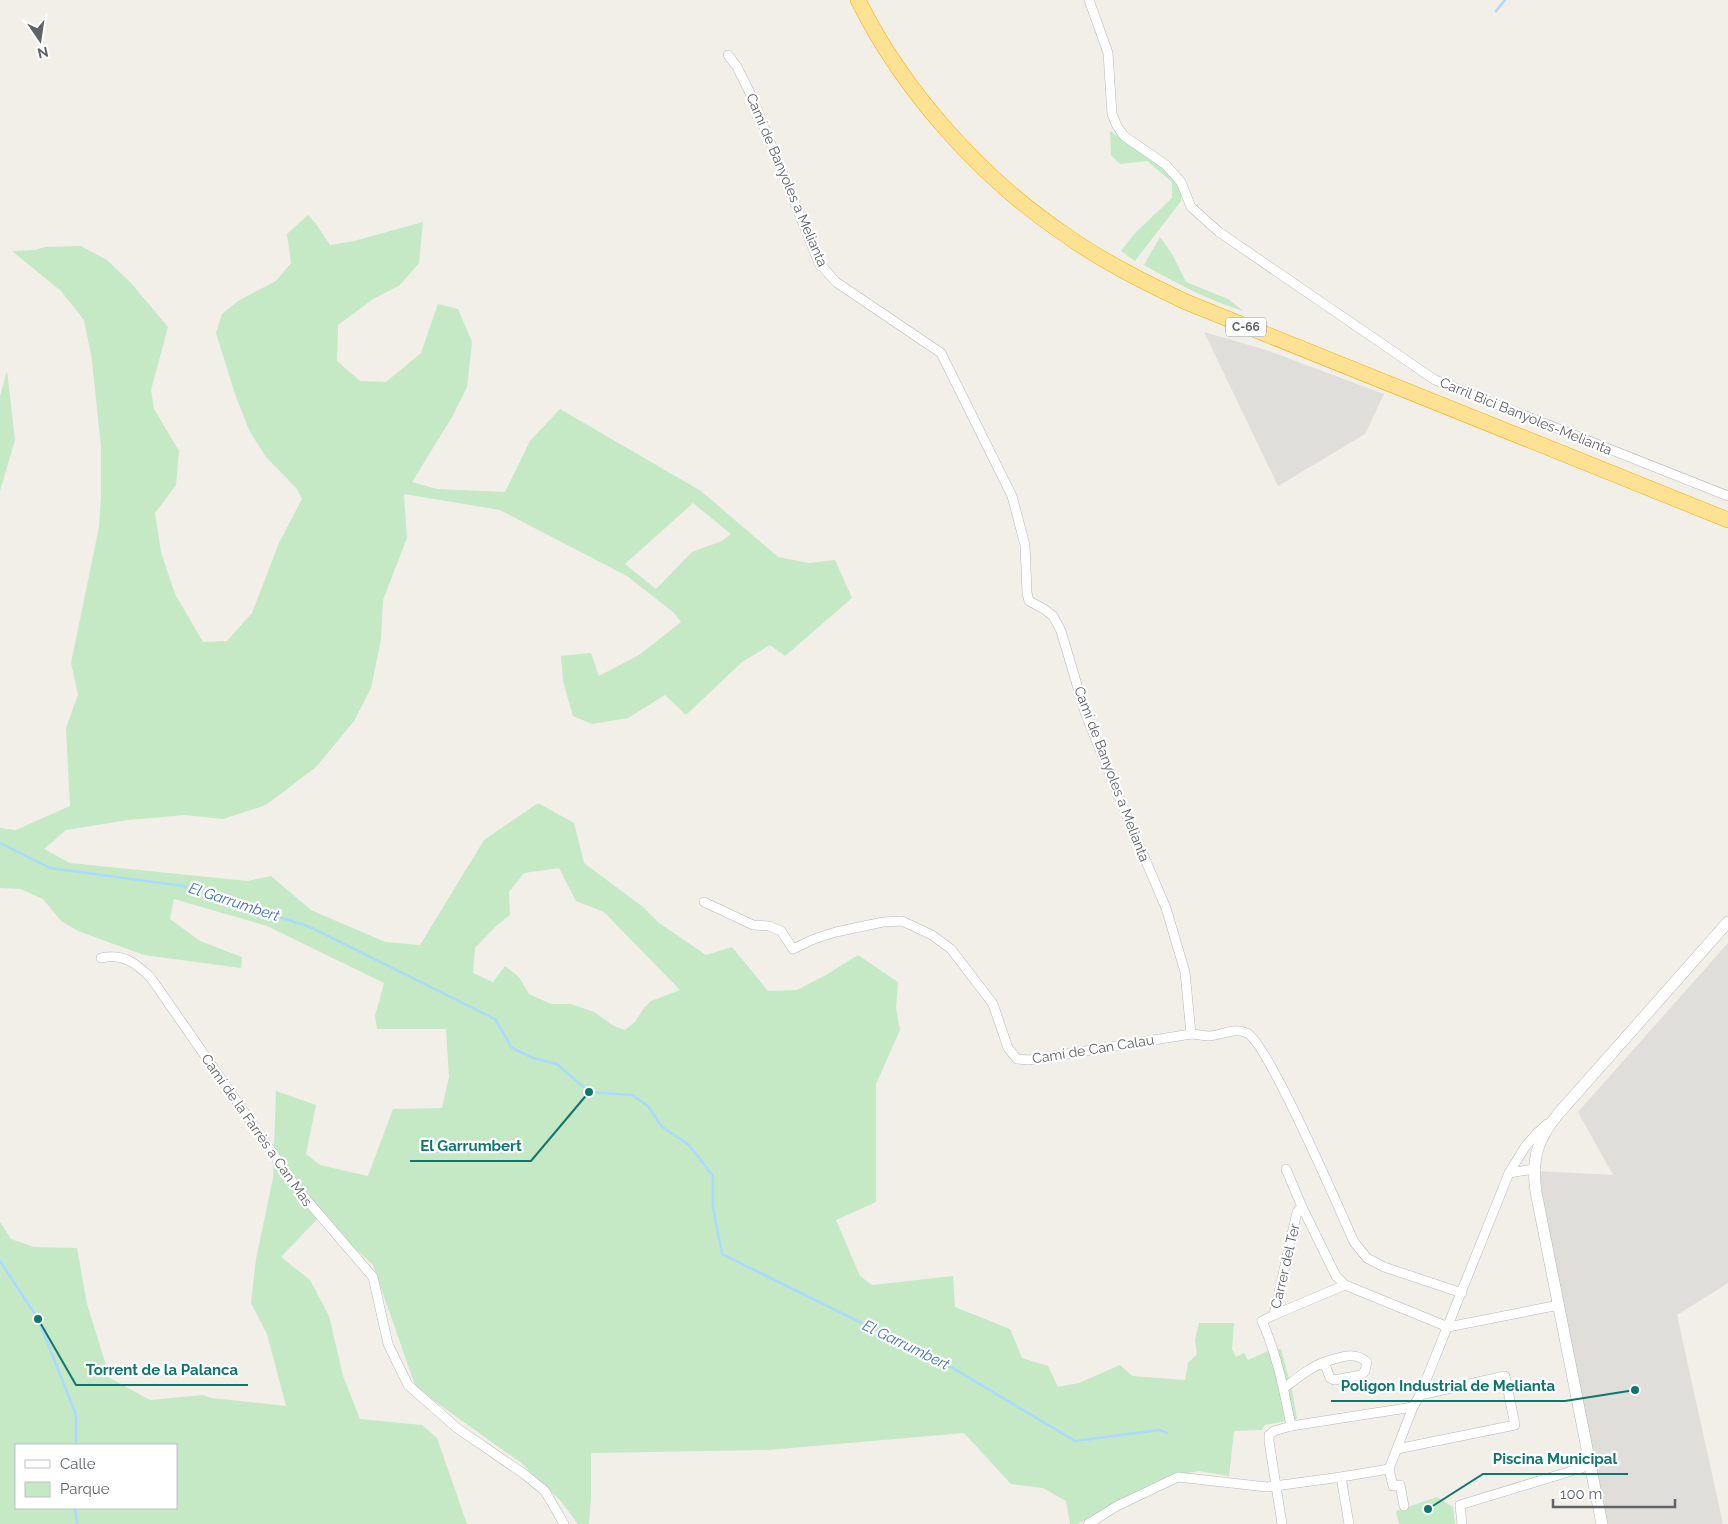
<svg xmlns="http://www.w3.org/2000/svg" width="1728" height="1524" viewBox="0 0 1728 1524" font-family="Raleway,sans-serif">
  <style>
    .industrial { fill: #e0deda }
    .green { fill: #c5e8c5; fill-rule: evenodd }
    .lines { fill: none; stroke-linecap: round; stroke-linejoin: round }
    .stream { stroke: #aadaff; stroke-width: 2.5 }
    .street-casing { stroke: #b5b8bc; stroke-width: 10 }
    .secondary-casing { stroke: #b6babf; stroke-width: 12 }
    .highway-casing { stroke: #f9ab00; stroke-width: 16 }
    .street { stroke: #fff; stroke-width: 9 }
    .secondary { stroke: #fff; stroke-width: 11 }
    .highway { stroke: #fde293; stroke-width: 15 }
    .labels { text-anchor: middle; dominant-baseline: central; stroke-width: 4.5; stroke-linejoin: round; paint-order: stroke }
    .shield { fill: #fff; stroke: #8f9295; stroke-width: 1 }
    .shield-label { font-size: 12px; font-weight: bold; fill: #5f6368 }
    .street-label { font-size: 14px; fill: #5f6368; stroke: #fff }
    .water-label { font-size: 15px; font-style: italic; fill: #4174aa; stroke: #fff }
    .leader { fill: none; stroke: #0f766e; stroke-width: 2 }
    .callout-dot { fill: #0f766e; stroke: #fff; stroke-width: 2 }
    .callout-label { font-size: 15px; text-anchor: middle; font-weight: bold; fill: #0f766e; stroke: #fff; stroke-width: 4.5; stroke-linejoin: round; paint-order: stroke }
  </style>
  <rect width="100%" height="100%" fill="#f1efe8"/>
  <g class="industrial">
    <polygon points="1204,332 1266,350 1384,394 1365,434 1278,486"/>
    <polygon points="1728,943 1728,1283 1677,1315 1723,1524 1602,1524 1535,1171 1613,1175 1578,1112"/>
  </g>
  <g class="green">
    <polygon points="1110,131 1168,171 1181,188 1181,201 1135,261 1121,251 1134,234 1172,198 1172,182 1147,161 1120,164 1111,155"/>
    <path d="M308,215l8,9 14,21 24,-4 69,-19 -4,41 -19,22 -27,14 -35,26 -1,36 23,20 26,1 35,-29 17,-49 20,5 14,33 -5,45 -15,30 -40,65 25,7 68,3 25,-51 30,-32 141,82 77,66 31,6 26,-3 17,38 -67,58 -15,-11 -28,17 -56,53 -21,-20 -37,23 -36,6 -19,-8 -10,-35 -2,-25 30,-3 8,23 40,-21 42,-33 -8,-10 -46,-36 -127,-66 -96,-16 3,44 -24,62 -2,39 -10,49 -17,33 -38,46 -50,38 -43,14 -38,-4 -57,5 -62,10 -22,19 26,14 177,18 24,-5 40,34 74,32 35,3 64,-105 54,-37 36,20 10,40 59,44 16,16 47,32 26,-8 36,44 29,-1 29,-15 32,-20 40,27 -2,26 4,22 -24,54v118l-40,18 24,56 12,9 81,-9 2,31 55,22 12,29 26,8 10,21 21,-4 41,-18 12,11 53,4 3,-17 9,-9 -2,-14 4,-17h35l-2,26 4,8 8,-4 4,7 20,-9 13,-2 11,41 5,29 -32,6 -3,5 -28,1 -5,45 -30,-5 -29,5 -93,48h-7l-4,-23 -23,-13 -32,-4 -47,-51 -196,17 -177,3v43l-2,28h-11l-17,-23 -41,-39 -104,-74 -43,-123 -53,-49 -39,41 29,23 19,36 14,60 17,43 62,6 15,13 30,86h-467v-302l11,17 23,8 43,1 10,56 23,74 40,22 53,-5 8,3 75,8 -19,-72 -16,-31 5,-44 17,-81 3,-87 40,14 -10,49 14,11 48,11 25,-67 49,-1 7,-31 -3,-48h-69l-2,-13 9,-33 -117,-57 -93,-27 -4,20 30,22 42,16 -1,11 -97,-13 -66,-24 -17,-10 -18,-22 -22,-10 -21,-1v-60l16,2 54,-24 -4,-78 12,-33 -7,-32 28,-136 2,-29v-51l-5,-48 -4,-39 -8,-40 -23,-29 -49,-40 23,-1 10,-3 36,-1 26,14 24,23 37,44 -17,63 3,19 25,42 -3,34 -21,28 6,39 14,42 28,48 24,-1 25,-28 27,-70 23,-44 -5,-10 -31,-32 -16,-25 -14,-35 -20,-64 6,-19 16,-13 38,-20 15,-18 -4,-29zM693,503l38,31 -9,7 -30,11 -36,37 -31,-25zM559,868l17,33 28,11 76,78 -29,11 -7,7 -9,14 -10,8 -11,-4 -20,-14 -23,-8h-20l-22,-10 -10,-17 -14,-11 -12,16 -20,-9 2,-25 21,-22 14,-11 -1,-23 15,-19zM16,1445h160v63h-160z"/>
    <path d="M1160,237l12,17 14,28 42,17 15,12c-35,-11 -67,-28 -99,-46z"/>
    <polygon points="7,371 15,440 0,491 0,396"/>
    <polygon points="1437,1497 1453,1507 1455,1524 1399,1524 1396,1511"/>
  </g>
  <g class="lines">
    <g class="stream">
      <polyline points="1496,11 1505,0"/>
      <polyline points="0,843 50,868 183,886 310,927 495,1019 512,1048 533,1058 557,1064 589,1092 632,1095 648,1106 661,1126 689,1145 713,1176 713,1207 722,1254 951,1367 1075,1441 1159,1430 1167,1433"/>
      <polyline points="0,1261 38,1319 76,1415 76,1445"/>
      <polyline points="75,1508 77,1524"/>
    </g>
    <defs>
      <g id="street">
        <polyline points="1089,0 1108,53 1112,114 1117,126 1124,136 1166,165 1181,182 1191,207 1219,232 1435,380 1728,496"/>
        <polyline points="728,55 737,67 752,97 819,263 836,282 941,353 1012,496 1025,545 1027,593 1029,601 1044,609 1053,616 1061,631 1086,715 1130,824 1166,908 1185,972 1191,1034"/>
        <path d="M704,902l49,23 16,1 12,5 12,18 21,-10 22,-7 47,-10 19,-1 30,14 19,14 42,55 15,44 9,11 12,1 162,-26c6,0 12,2 19,2 12,-1 24,-9 37,-3 21,10 93,178 107,209l13,16 17,9 78,26"/>
        <path d="M101,958c22,-5 35,5 50,20l148,213 74,86 15,67 20,41 49,43 67,46 21,17 19,33"/>
        <polyline points="1286,1169 1302,1207 1336,1276 1345,1285 1448,1327 1559,1305"/>
        <polyline points="1509,1173 1534,1169"/>
        <polyline points="1274,1315 1345,1285"/>
        <path d="M1284,1388c13,-10 25,-20 40,-26 16,-4 29,-12 43,0l-2,9 -4,4 -27,5 -4,-2 -4,-11 -6,-3"/>
        <path d="M1291,1426c-7,-36 -14,-71 -29,-105l12,-6 23,-103 5,-5"/>
        <polyline points="1397,1449 1515,1425 1505,1376 1420,1395"/>
        <polyline points="1389,1469 1393,1486 1400,1485 1404,1506"/>
        <polyline points="1341,1477 1349,1524"/>
        <polyline points="1088,1524 1117,1506 1178,1477 1267,1487 1341,1477 1389,1469 1413,1407 1420,1395 1509,1173 1525,1147 1536,1134 1547,1124"/>
        <polyline points="1282,1524 1269,1441 1269,1435 1274,1431 1291,1426 1413,1407"/>
        <polyline points="1462,1524 1460,1505 1591,1465"/>
      </g>
      <path id="secondary" d="M1602,1524l-66,-332c-5,-34 2,-54 23,-79l169,-191"/>
      <path id="highway" d="M858,0c45,91 122,177 206,234 38,27 80,48 122,68l542,218"/>
    </defs>
    <use href="#street" class="street-casing"/>
    <use href="#secondary" class="secondary-casing"/>
    <use href="#highway" class="highway-casing"/>
    <use href="#street" class="street"/>
    <use href="#secondary" class="secondary"/>
    <use href="#highway" class="highway"/>
  </g>
  <g class="labels">
    <rect class="shield" x="1226" y="317.5" width="40" height="19" rx="4"/>
    <g class="shield-label">
      <text x="1246" y="327">C-66</text>
    </g>
    <g class="street-label">
      <text transform="translate(787 180) rotate(67)">Camí de Banyoles a Melianta</text>
      <text transform="translate(1526 416) rotate(22)">Carril Bici Banyoles-Melianta</text>
      <text transform="translate(1112 774) rotate(69)">Camí de Banyoles a Melianta</text>
      <text transform="translate(1093 1049) rotate(-9)">Camí de Can Calau</text>
      <text transform="translate(257 1130) rotate(55)">Camí de la Farrès a Can Mas</text>
      <text transform="translate(1285 1266) rotate(-77)">Carrer del Ter</text>
    </g>
    <g class="water-label">
      <text transform="translate(234 902) rotate(18)">El Garrumbert</text>
      <text transform="translate(906 1345) rotate(26)">El Garrumbert</text>
    </g>
  </g>
  <path class="leader" d="M589 1092L531 1161H410M38 1319L76 1385H248M1635 1390L1565 1401H1331M1428 1509L1483 1474H1628"/>
  <g class="callout-dot">
    <circle cx="589" cy="1092" r="5"/>
    <circle cx="38" cy="1319" r="5"/>
    <circle cx="1635" cy="1390" r="5"/>
    <circle cx="1428" cy="1509" r="5"/>
  </g>
  <g class="callout-label">
    <text x="471" y="1151">El Garrumbert</text>
    <text x="162" y="1375">Torrent de la Palanca</text>
    <text x="1448" y="1391">Poligon Industrial de Melianta</text>
    <text x="1555" y="1464">Piscina Municipal</text>
  </g>
  <rect x="15" y="1444" width="162" height="65" fill="#ffffff" stroke="#bfc1c3"/>
  <rect x="25" y="1460" width="25" height="8" fill="#ffffff" stroke="#bfc1c3"/>
  <text x="60" y="1469" font-size="15" fill="#5f6368">Calle</text>
  <rect x="25" y="1482" width="25" height="15" fill="#c5e8c5" stroke="#bfc1c3"/>
  <text x="60" y="1494" font-size="15" fill="#5f6368">Parque</text>
  <g transform="translate(40 40) rotate(167)" stroke="#ffffff" stroke-width="4" paint-order="stroke">
  <path d="M0-4L9 19L0 12L-9 19Z" fill="#5f6368"/>
  <text y="-8" font-size="14" font-weight="bold" text-anchor="middle" fill="#5f6368">N</text>
  </g>
  <path d="M1553 1499v8h122v-8" fill="none" stroke="#5f6368" stroke-width="2.5"/>
  <text x="1560" y="1499" font-size="15" fill="#5f6368" stroke="#ffffff" stroke-width="4" paint-order="stroke">100 m</text>
</svg>
